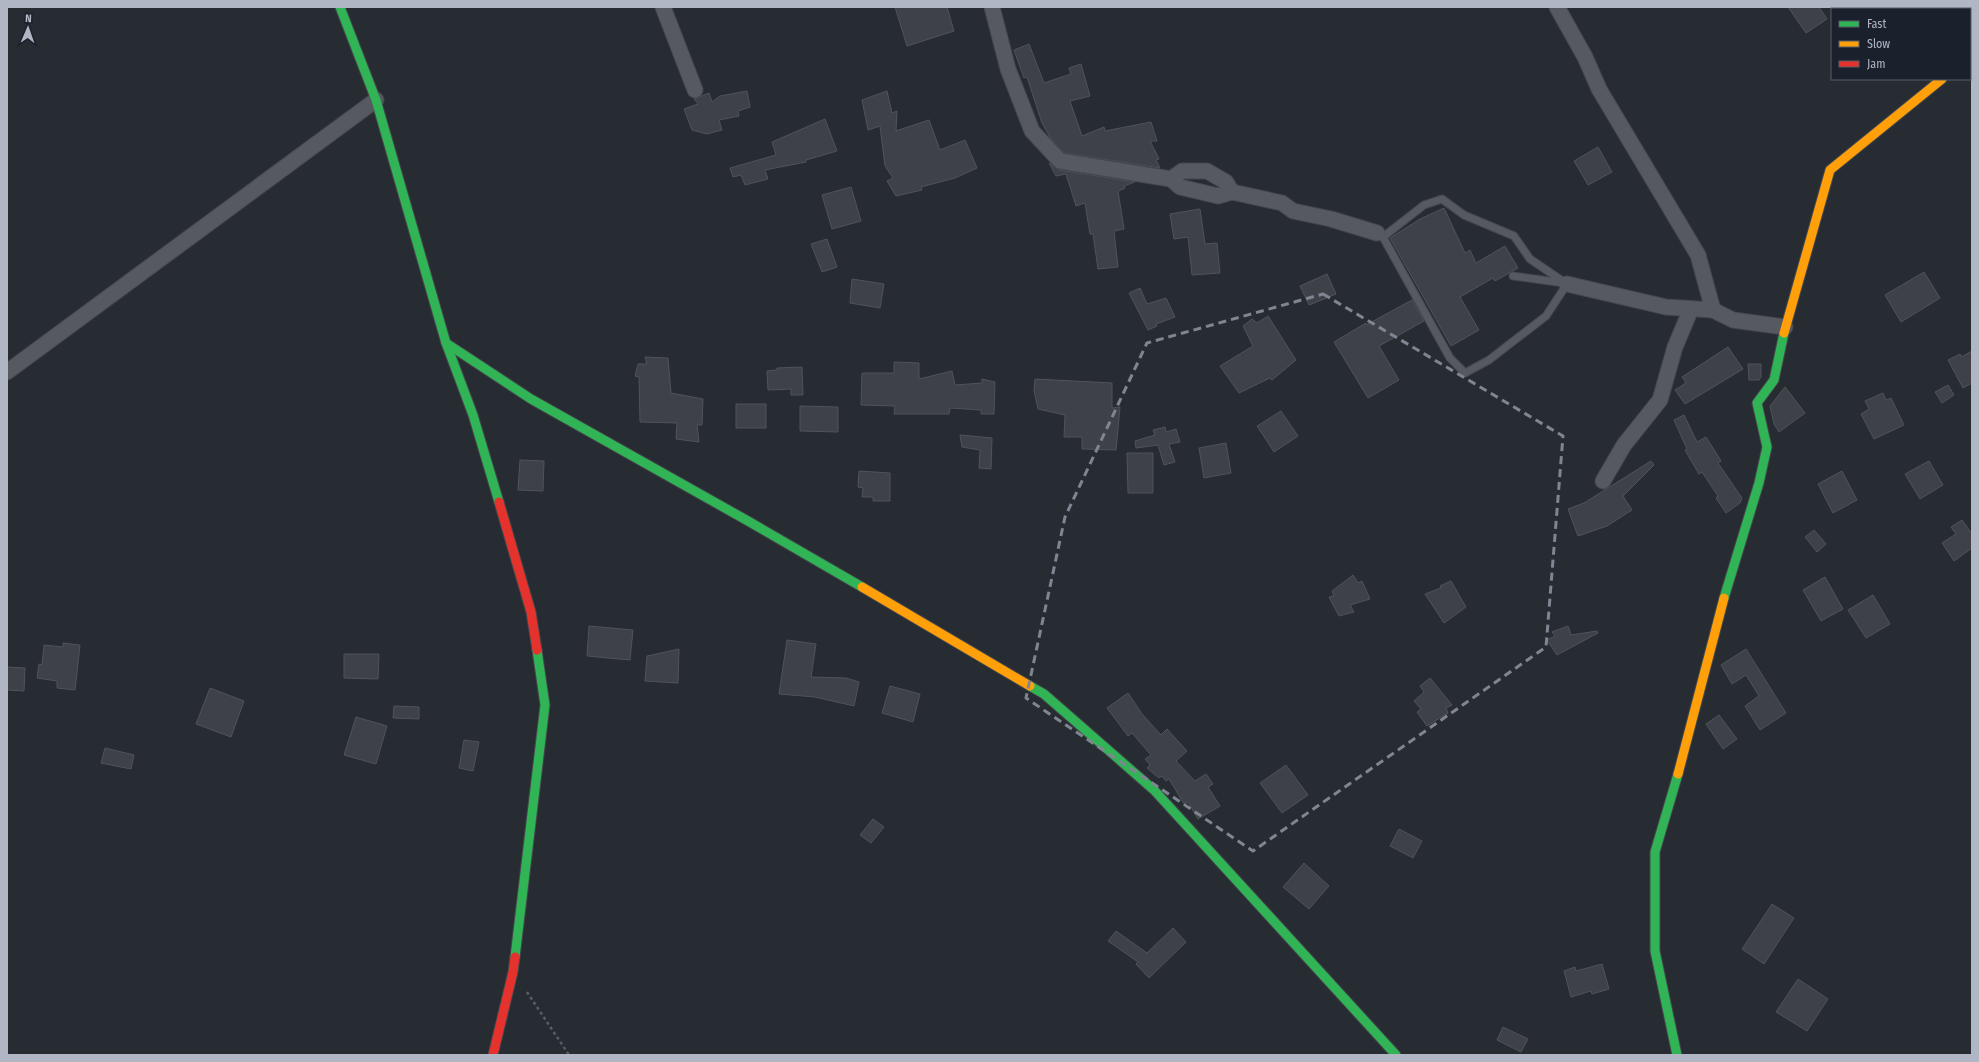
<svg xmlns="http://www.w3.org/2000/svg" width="1979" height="1062" viewBox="0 0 1979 1062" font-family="'Fira Sans Condensed',sans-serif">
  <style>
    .building { fill: #3e4147; stroke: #4f535a }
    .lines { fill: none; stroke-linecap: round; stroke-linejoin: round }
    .lane-casing { stroke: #44474d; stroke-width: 9 }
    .street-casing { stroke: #44474d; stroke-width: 17 }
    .fast-casing { stroke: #44474d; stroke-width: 11 }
    .slow-casing { stroke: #44474d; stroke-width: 11 }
    .jam-casing { stroke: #44474d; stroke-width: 11 }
    .path { stroke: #5a5e64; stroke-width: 2.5; stroke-dasharray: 3 3; stroke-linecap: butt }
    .lane { stroke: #565960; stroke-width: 7 }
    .street { stroke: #565960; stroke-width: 15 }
    .fast { stroke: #30b455; stroke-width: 9 }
    .slow { stroke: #ff9f0a; stroke-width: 9 }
    .jam { stroke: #e5322d; stroke-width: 9 }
    .marked { fill: none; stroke: #808591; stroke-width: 3; stroke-dasharray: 8 5; stroke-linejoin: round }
  </style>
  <rect width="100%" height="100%" fill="#272b32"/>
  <g class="building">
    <polygon points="895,7 947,7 954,31 907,46"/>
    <polygon points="1788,7 1819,7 1827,19 1806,33"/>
    <polygon points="1029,44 1044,83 1071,74 1069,68 1081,64 1090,96 1070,101 1082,136 1104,127 1105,131 1151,122 1157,141 1150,141 1159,159 1156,160 1160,168 1064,153 1051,139 1042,123 1027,77 1024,78 1014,50"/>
    <polygon points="747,91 750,107 738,111 739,116 719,120 722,130 707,134 692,130 684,109 698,104 694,99 709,93 712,102 720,96"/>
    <polygon points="887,91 892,113 897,111 896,131 929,120 940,150 965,140 977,168 955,178 921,187 922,190 896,196 887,181 893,178 885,166 880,126 868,130 862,100"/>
    <polygon points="825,119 837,151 806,160 806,162 765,170 768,179 745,185 741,175 733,177 730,168 776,155 772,142"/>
    <polygon points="1598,147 1612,172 1588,185 1574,161"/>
    <polygon points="1049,163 1059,170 1135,182 1124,186 1125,188 1118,191 1124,229 1114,231 1118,267 1098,269 1093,234 1090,234 1085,203 1076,206 1066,174 1056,176"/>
    <polygon points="851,187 861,221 832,229 822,195"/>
    <polygon points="1444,208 1465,253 1470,250 1476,263 1505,246 1518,268 1495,281 1493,278 1460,297 1479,330 1451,346 1390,238 1420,219"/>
    <polygon points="1200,209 1205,244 1217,243 1220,273 1192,275 1188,237 1174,239 1170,214"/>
    <polygon points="827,239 837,267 822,272 811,244"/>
    <polygon points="1924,272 1940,298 1901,322 1885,295"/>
    <polygon points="1327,274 1336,294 1309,305 1300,286"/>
    <polygon points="852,279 884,284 880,308 850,303"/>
    <polygon points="1140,288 1147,304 1166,298 1175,317 1156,324 1157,326 1148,330 1129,293"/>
    <polygon points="1412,300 1424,321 1379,346 1399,380 1368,398 1334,342 1366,323 1366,325"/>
    <polygon points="1268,316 1296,360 1272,380 1270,378 1239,393 1220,366 1253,346 1243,326 1252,319 1257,323"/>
    <polygon points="1728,347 1743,369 1685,404 1675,390 1686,383 1682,377"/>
    <polygon points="1972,351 1972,383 1963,388 1948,360 1960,354 1961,357"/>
    <polygon points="645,357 668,358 671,393 703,399 702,425 697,425 699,442 676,439 677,423 640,422 639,377 635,376 638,364 647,364"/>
    <polygon points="894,362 919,363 919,379 952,371 955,385 982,383 982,379 995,382 994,414 981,414 981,410 950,408 949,414 894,414 895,406 861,405 862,373 894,373"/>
    <polygon points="1748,364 1761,364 1761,377 1759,380 1749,380"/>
    <polygon points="802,367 803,395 791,395 791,389 768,390 767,371 777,370 777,368"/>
    <polygon points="1035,379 1112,383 1112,408 1120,407 1116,450 1082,449 1082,437 1064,437 1065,415 1038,409 1034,390"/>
    <polygon points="1948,385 1954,395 1942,403 1935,392"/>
    <polygon points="1785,387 1805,413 1779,432 1774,424 1770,406"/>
    <polygon points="1883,393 1886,400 1891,398 1904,425 1874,439 1861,414 1869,409 1865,401"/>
    <rect x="736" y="404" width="30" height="24"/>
    <polygon points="800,406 838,407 838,432 800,431"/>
    <polygon points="1281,411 1298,436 1274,452 1257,426"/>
    <polygon points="1684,415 1697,442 1706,437 1721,461 1718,463 1742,498 1740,503 1726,513 1716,498 1718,496 1702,472 1699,474 1685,450 1687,449 1674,420"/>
    <polygon points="1165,427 1166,432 1176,429 1180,442 1169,444 1175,462 1164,465 1158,445 1136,448 1135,441 1155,435 1153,430"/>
    <polygon points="960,435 992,438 991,469 979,468 980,450 962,447"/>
    <polygon points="1226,443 1231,473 1204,478 1199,448"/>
    <polygon points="1127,453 1153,453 1153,493 1128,493"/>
    <polygon points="520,460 544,461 543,491 518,490"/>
    <polygon points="1651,461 1654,465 1623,496 1632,510 1607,526 1578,536 1568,509 1584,503"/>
    <polygon points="1929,461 1943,485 1920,499 1905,474"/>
    <polygon points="859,471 890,473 890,501 873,501 873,497 862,497 863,488 858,487"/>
    <polygon points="1842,471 1857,500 1833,513 1818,484"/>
    <polygon points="1962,520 1972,534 1972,548 1954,561 1942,543 1956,534 1951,527"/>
    <polygon points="1814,530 1826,544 1817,552 1805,537"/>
    <polygon points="1353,575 1358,583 1362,581 1370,599 1350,605 1354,612 1339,616 1329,597 1334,596 1332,591"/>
    <polygon points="1825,577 1843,609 1821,621 1803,590"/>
    <polygon points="1451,581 1466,607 1444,623 1425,594 1441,588 1440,586"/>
    <polygon points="1873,595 1890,624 1866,638 1848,610"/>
    <polygon points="589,626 633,630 630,660 587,656"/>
    <polygon points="1568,626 1571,635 1597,631 1598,633 1557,655 1547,640 1555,636 1552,632"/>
    <polygon points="787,640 816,644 811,677 846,678 859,682 854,706 815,697 779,694"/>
    <polygon points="63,643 80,645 75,690 57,688 57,681 37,678 39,664 42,665 44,645 63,647"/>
    <polygon points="679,649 678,683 645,681 647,656"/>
    <polygon points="1746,649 1786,713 1760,730 1745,706 1759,696 1746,675 1732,684 1721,665"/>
    <polygon points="344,654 379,654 378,679 344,678"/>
    <polygon points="7,667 25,668 24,691 7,690"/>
    <polygon points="1430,678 1452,705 1446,708 1448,713 1427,726 1417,712 1421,709 1414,701 1424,692 1420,686"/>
    <polygon points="890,686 920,694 913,722 882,713"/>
    <polygon points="210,688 244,701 231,737 196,724"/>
    <polygon points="1128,693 1142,714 1161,735 1167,729 1187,751 1176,761 1195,781 1206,774 1213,784 1208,787 1220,806 1198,819 1188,802 1184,804 1169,779 1166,781 1162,776 1159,778 1147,768 1150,765 1145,759 1151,755 1132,733 1128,736 1107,708"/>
    <polygon points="394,706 419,707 419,719 393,718"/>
    <polygon points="1719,715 1737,739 1723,749 1706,724"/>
    <polygon points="356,717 387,726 376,764 344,755"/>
    <polygon points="464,740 479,742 473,771 459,768"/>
    <polygon points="105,748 134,755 131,769 101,763"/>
    <polygon points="1286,765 1308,795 1282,813 1260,783"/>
    <polygon points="873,819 884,827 871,843 860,835"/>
    <polygon points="1399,829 1422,841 1413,858 1390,846"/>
    <polygon points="1304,863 1329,886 1309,909 1283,887"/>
    <polygon points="1772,904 1794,918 1764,964 1742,949"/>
    <polygon points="1173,928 1186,942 1149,978 1136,964 1138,962 1108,941 1116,931 1147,953"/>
    <polygon points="1602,964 1609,989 1592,994 1591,991 1571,997 1564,971 1575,967 1576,971"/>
    <polygon points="1798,979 1828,999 1807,1031 1776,1012"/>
    <polygon points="1503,1027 1528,1039 1521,1052 1497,1040"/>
  </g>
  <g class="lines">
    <defs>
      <g id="lane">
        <polyline points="1377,233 1383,237 1450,358 1465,373 1489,360 1546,316 1567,284"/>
        <polyline points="1383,237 1424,205 1442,199 1464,215 1514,236 1530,259 1567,284"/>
        <polyline points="1513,276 1564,283"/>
      </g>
      <g id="street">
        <polyline points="663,7 695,90"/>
        <polyline points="992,7 1008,69 1032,131 1060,161 1171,179 1180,187 1218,196 1232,192 1282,203 1293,211 1331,219 1377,233"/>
        <polyline points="1557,7 1585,57 1599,89 1698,255 1713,310"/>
        <polyline points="1970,57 1972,56"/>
        <polyline points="1171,179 1182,171 1207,171 1226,182 1232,192"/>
        <polyline points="1567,284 1666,307 1713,310 1733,320 1785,327"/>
        <polyline points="7,372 376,100"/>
        <polyline points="1603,481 1624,445 1660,400 1675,347 1691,309"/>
      </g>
      <g id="fast">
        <polyline points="340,7 376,100 446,343 473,415 499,502"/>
        <polyline points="446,343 531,399 748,521 862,587"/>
        <polyline points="1724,598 1759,483 1767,447 1757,403 1774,380 1784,333"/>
        <polyline points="1030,686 1044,694 1154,790 1396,1055"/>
        <polyline points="515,957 545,705 537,650"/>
        <polyline points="1677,1055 1655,951 1655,852 1678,774"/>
      </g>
      <g id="slow">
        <polyline points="1784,333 1830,170 1942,79"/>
        <polyline points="862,587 1030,686"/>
        <polyline points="1678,774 1724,598"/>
      </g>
      <g id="jam">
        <polyline points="499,502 531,612 537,650"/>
        <polyline points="493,1055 513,972 515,957"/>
      </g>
    </defs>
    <use href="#lane" class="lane-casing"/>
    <use href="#street" class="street-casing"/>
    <use href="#fast" class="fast-casing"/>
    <use href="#slow" class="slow-casing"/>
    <use href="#jam" class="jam-casing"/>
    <polyline class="path" points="527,992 569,1055"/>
    <use href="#lane" class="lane"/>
    <use href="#street" class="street"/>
    <use href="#fast" class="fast"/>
    <use href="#slow" class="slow"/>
    <use href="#jam" class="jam"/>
  </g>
  <path class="marked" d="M1323,294l240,142 -17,211 -293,204 -227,-153 39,-181 82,-174z"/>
  <rect width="1979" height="1062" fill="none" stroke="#b0b6c4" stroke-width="16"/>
  <rect x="1831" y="8" width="140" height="72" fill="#1b212c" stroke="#575d69"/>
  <rect x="1839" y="21" width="20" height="6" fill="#30b455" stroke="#575d69"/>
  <text x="1867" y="28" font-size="12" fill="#b0b6c4">Fast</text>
  <rect x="1839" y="41" width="20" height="6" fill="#ff9f0a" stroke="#575d69"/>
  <text x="1867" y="48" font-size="12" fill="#b0b6c4">Slow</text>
  <rect x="1839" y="61" width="20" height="6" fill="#e5322d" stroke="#575d69"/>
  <text x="1867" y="68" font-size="12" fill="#b0b6c4">Jam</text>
  <g transform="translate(28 28) rotate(2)" stroke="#1b212c" stroke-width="3" paint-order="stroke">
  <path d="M0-3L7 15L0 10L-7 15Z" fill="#b0b6c4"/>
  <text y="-6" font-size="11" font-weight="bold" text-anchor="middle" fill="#b0b6c4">N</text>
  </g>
</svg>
